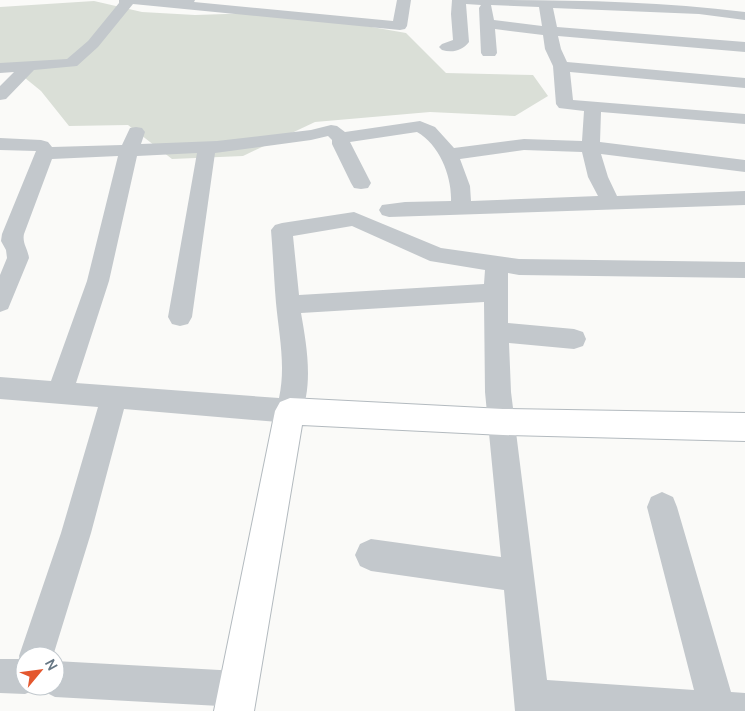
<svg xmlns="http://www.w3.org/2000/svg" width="745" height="711" viewBox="0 0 745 711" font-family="Manrope,sans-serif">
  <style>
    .green { fill: #dadfd7 }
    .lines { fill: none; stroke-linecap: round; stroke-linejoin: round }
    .secondary-casing { stroke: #b3babf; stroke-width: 2 }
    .street { fill: #c3c8cc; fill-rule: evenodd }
    .secondary { fill: #fff; fill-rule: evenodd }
  </style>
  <rect width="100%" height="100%" fill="#fafaf8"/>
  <polygon class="green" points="94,1 142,12 195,15 286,12 406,33 446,73 533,75 548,96 515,116 430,112 315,122 243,156 172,159 128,125 69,126 41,91 14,69 0,70 0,7"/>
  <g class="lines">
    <defs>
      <polygon id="secondary" points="290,398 503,409 745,413 745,441 503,435 302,425 254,711 214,711 275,411 280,402"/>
    </defs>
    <use href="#secondary" class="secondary-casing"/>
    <g class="street">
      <polygon points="119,0 195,0 194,2 393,21 397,0 411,0 407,26 405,29 400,30 133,4 98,47 77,66 34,70 6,99 0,100 0,86 14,72 0,73 0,63 67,59 88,41 119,3"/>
      <path d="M452,0c98,0 196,0 293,12v8l-46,-6 -146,-6 4,19 188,15v10l-187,-16 3,13 6,13 178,16v10l-175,-16 3,28 172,14v10l-144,-12 -1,30 145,18v12l-144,-18 7,23 9,19 128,-5v14l-356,12 -7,-2 -3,-5 3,-5 23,-3 46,-1c1,-24 -11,-56 -34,-69l-67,10 21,41 -3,5 -7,1 -7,-1 -3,-5 -19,-39v-4l-4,-4 -17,4 -96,13 -23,164 -4,7 -8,2 -8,-2 -4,-7 29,-164 -60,3 -28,125 -33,102 203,15c7,-32 0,-63 -3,-95 -2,-24 -3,-49 -5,-73l4,-5 7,-2 72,-11 87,36 78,11 226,3v16l-226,-3 -11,-2v50l66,6 9,3 3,7 -3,7 -9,3 -65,-6 2,49 36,288 147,10 -47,-183 4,-10 11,-5 11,5 4,10 54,185 14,1v18h-230l-11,-121 -133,-19 -11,-5 -5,-11 5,-11 11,-5 130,18 -16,-165 -1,-90 -183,11c6,34 13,74 -2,106l-9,4 -166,-14 -33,124 -38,123h-28v30h14l-2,3 -12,5 -25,-1v-34h20l-1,-3 42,-123 37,-126 -98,-8v-22l51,4 36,-100 31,-125 -66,3 -28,75c-2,9 4,15 5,24l-21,51 -8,3v-37l7,-17 -1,-8 -5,-9 1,-7 34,-83 -36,-1v-12l41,2 7,2 4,5 70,-2 8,-17 6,-1 6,1 3,4 -4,12 76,-3 94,-11 20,-5 6,1 8,6 75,-11 15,6 19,21 70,-9 58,2 2,-30 -25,-3 -3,-4 -3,-38 -8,-17 -2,-14 -48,-6 2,24 -2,3h-12l-2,-3 -2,-45 2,-3 -15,-1 3,38c-7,9 -17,11 -27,8l-3,-3 3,-3 11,-4 -2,-26zM491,5l48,2 3,19 -48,-6zM524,150l58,2 6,25 10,19 -127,5 -1,-15 -10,-27zM352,226l78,35 55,9 -1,14 -185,11 -6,-59z"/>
      <polygon points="55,661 238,671 250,677 256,689 250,701 238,707 55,697 43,691 40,686 55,686"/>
    </g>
    <use href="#secondary" class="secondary"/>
  </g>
  <g transform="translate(40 671) rotate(61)"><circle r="24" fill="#ffffff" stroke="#c1c8cd"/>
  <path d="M0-4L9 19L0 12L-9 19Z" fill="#e4572e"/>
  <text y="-8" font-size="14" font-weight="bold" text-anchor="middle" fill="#657683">N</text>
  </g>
</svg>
